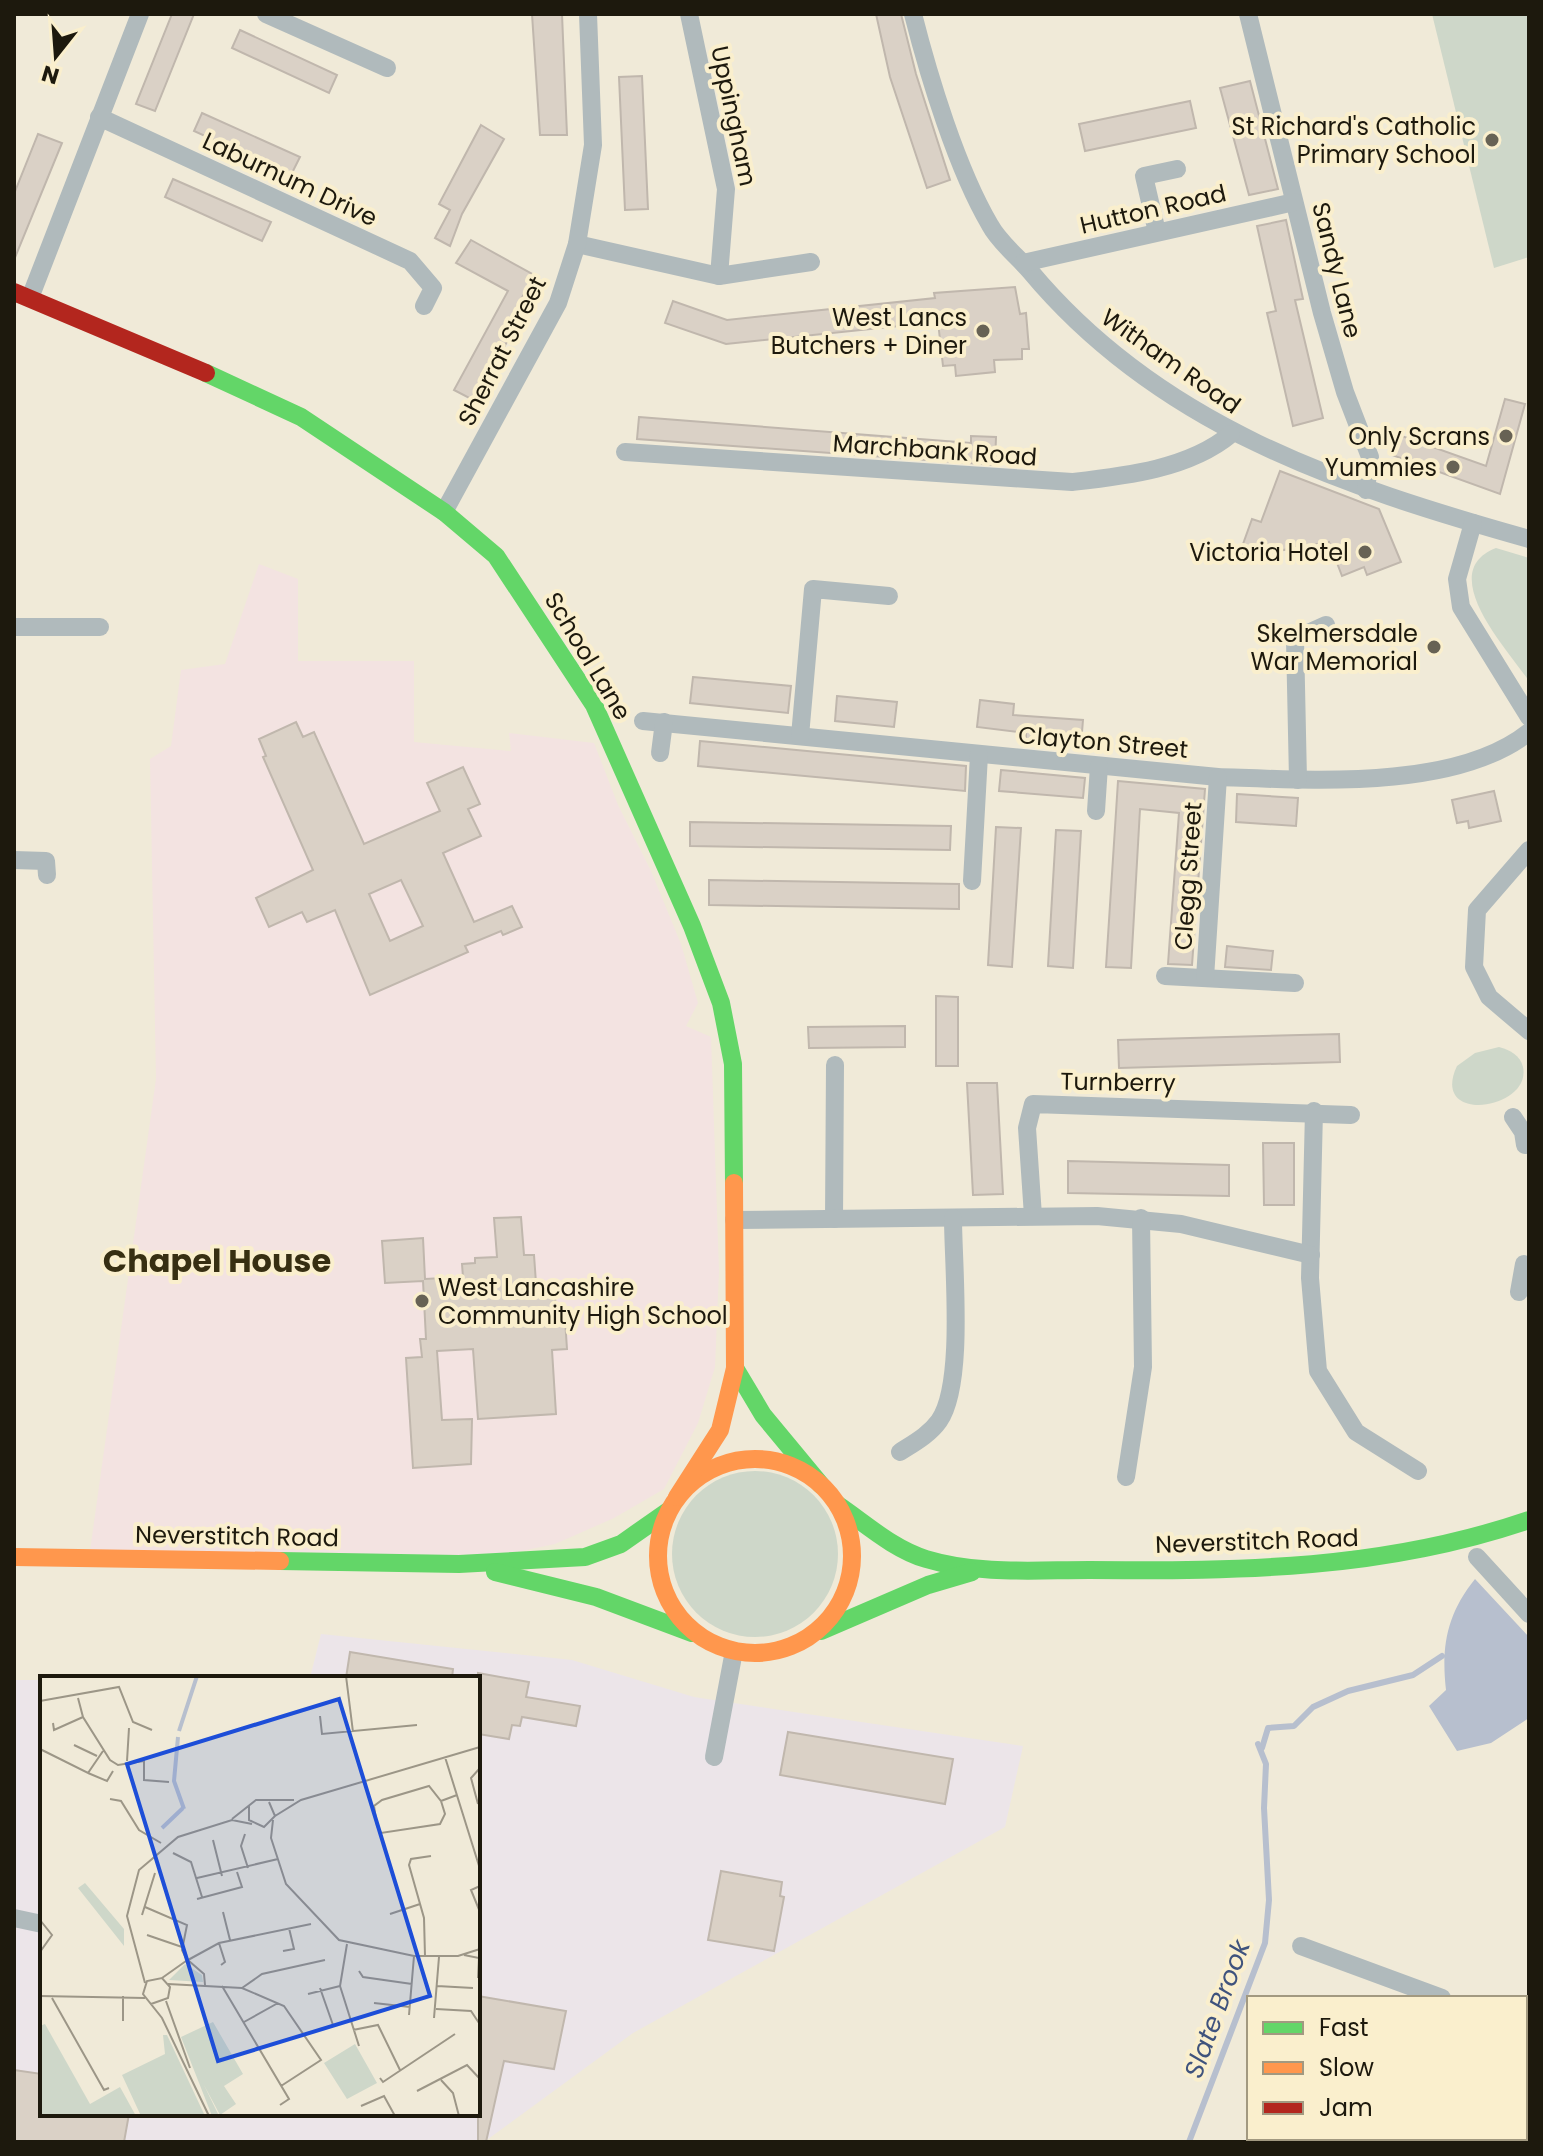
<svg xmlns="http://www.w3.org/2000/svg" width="1543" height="2156" viewBox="0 0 1543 2156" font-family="Poppins,sans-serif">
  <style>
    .industrial { fill: #ece5e9 }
    .education { fill: #f3e3e1 }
    .green { fill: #ced7c9 }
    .water { fill: #b7bfce }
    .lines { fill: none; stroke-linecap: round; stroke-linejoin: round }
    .stream { stroke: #b7bfce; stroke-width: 6 }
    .building { fill: #dad1c6; stroke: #c0b7ad; stroke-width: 2; fill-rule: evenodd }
    .street { stroke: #b0babc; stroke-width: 18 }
    .fast { stroke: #63d668; stroke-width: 18 }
    .slow { stroke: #ff974d; stroke-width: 18 }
    .jam { stroke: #b3261e; stroke-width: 18 }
    .poi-dot { fill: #676254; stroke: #faefcd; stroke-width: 3 }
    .labels { text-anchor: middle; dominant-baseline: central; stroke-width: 8; stroke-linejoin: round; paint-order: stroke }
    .street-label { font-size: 24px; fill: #1d190d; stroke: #faefcd }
    .poi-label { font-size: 24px; fill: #1d190d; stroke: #faefcd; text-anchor: end }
    .water-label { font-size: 26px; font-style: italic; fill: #3f537d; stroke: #faefcd }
    .district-label { font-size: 32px; font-weight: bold; fill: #372f12; stroke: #faefcd }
    .inset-river { fill: none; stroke: #b7bfce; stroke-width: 4 }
    .inset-road { fill: none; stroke: #9c9687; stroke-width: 2 }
    .view { fill: #1d4ed8; fill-opacity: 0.15; stroke: #1d4ed8; stroke-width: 4 }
    .inset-edge { fill: none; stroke: #1d190d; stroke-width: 4 }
  </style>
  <rect width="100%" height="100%" fill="#f0ead8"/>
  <polygon class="industrial" points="321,1634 572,1660 694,1697 1023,1746 1005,1827 633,2033 484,2142 14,2142 14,1680 42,1680 42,2114 478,2114 478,1678 310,1678"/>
  <polygon class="education" points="259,564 298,579 298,661 414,661 414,742 511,751 509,733 594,743 618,805 651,871 681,944 698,1003 686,1026 711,1037 719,1271 715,1367 698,1423 664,1489 614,1518 555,1544 459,1564 89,1558 156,1079 150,759 171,746 181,670 225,664"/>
  <g class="green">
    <polygon points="1432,14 1529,14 1529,257 1494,268"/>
    <path d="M1496,548l33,10v123c-21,-31 -95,-109 -33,-133z"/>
    <path d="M1499,1047c11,3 21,8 24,20 9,43 -94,58 -66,-1l18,-13z"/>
    <circle cx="755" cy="1554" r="83"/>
  </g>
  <path class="water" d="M1475,1579l54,58v81l-38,25 -34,8 -28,-45 17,-16c-5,-44 1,-76 29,-111z"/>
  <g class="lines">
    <g class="stream">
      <polyline points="1262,1748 1268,1728 1294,1726 1313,1707 1348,1691 1413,1675 1442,1656"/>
      <polyline points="1189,2142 1265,1943 1269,1900 1264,1808 1266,1764 1258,1744"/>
    </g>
  </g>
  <g class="building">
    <polygon points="172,14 194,14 155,111 136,104"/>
    <polygon points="532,14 562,14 567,135 540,135"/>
    <polygon points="876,14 901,14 916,74 950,180 927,188 890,77"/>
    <polygon points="240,30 337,75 329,93 232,48"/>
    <polygon points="642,76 648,209 625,210 619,77"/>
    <polygon points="1250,81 1278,189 1249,195 1220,88"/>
    <polygon points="1190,101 1196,128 1085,151 1079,124"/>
    <polygon points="202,113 300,157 291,175 194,131"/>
    <polygon points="481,125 504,139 462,214 450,246 435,238 450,210 439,204"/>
    <polygon points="38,134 62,143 14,260 14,194"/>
    <polygon points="173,179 271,222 262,241 165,197"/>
    <polygon points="1286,220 1303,299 1295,300 1323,418 1293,426 1267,313 1276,311 1257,226"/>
    <polygon points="471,240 534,275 509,322 516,325 475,401 454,390 508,291 456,263"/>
    <polygon points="1015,287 1020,314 1026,313 1029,349 1022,349 1022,359 994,360 995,372 956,376 955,365 943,366 938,322 726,344 665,323 673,301 727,320 935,298 934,293"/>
    <polygon points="1505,399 1525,404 1500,494 1392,455 1399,435 1486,466"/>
    <polygon points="639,417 971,443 971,436 996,437 995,465 637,439"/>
    <polygon points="1280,471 1379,509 1401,562 1367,575 1364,567 1342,576 1329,542 1238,558 1252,519 1261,522"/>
    <polygon points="693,677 791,686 788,713 690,703"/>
    <polygon points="837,696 897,702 894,727 835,721"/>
    <polygon points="980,700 1014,704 1013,715 1083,720 1081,744 1026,740 1026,733 977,727"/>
    <path d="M296,722l7,15 11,-5 50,112 76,-33 -13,-28 36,-16 17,37 -12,5 13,27 -38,17 31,69 38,-16 10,21 -19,8 -2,-4 -36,15 3,6 -98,43 -35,-85 -28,12 -5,-10 -33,15 -13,-29 57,-28 -50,-113 3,-1 -7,-17zM401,880l22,46 -33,15 -21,-47z"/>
    <polygon points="700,741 966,766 965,791 698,766"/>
    <polygon points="1001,770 1085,778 1083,798 999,791"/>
    <polygon points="1118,781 1205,789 1192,965 1168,964 1179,813 1140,809 1131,968 1106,967"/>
    <polygon points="1494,791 1501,821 1469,828 1468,821 1457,823 1452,800"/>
    <polygon points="1237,794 1298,798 1296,826 1236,822"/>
    <polygon points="690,822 951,826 950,850 690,846"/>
    <polygon points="996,827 1021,828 1012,967 988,965"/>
    <polygon points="1056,830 1081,831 1073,968 1048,966"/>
    <polygon points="709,880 959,884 959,909 709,905"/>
    <polygon points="1227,946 1273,951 1271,970 1225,967"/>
    <polygon points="936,996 958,997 958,1066 936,1066"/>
    <polygon points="905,1026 905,1047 809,1048 808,1027"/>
    <polygon points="1339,1034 1340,1062 1119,1068 1118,1040"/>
    <polygon points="967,1083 997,1083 1003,1194 973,1195"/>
    <polygon points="1263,1143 1294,1143 1294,1205 1264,1205"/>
    <polygon points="1068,1161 1229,1165 1229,1196 1068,1193"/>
    <polygon points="521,1217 524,1255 534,1255 537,1297 555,1296 556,1315 565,1319 567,1349 552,1350 556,1414 478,1419 473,1349 437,1351 442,1420 472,1419 471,1464 413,1468 406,1358 422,1357 420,1339 426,1339 423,1281 385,1283 382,1241 423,1238 425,1279 463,1277 462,1264 475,1263 475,1258 497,1257 494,1218"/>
    <polygon points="350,1652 453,1669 452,1678 346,1678"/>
    <polygon points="478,1673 529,1682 526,1697 580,1706 576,1726 522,1717 520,1726 512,1725 509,1739 478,1734"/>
    <polygon points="788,1732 953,1759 945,1804 780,1775"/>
    <polygon points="721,1871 782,1882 780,1896 784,1897 774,1951 708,1940"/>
    <polygon points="478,1996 566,2011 554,2069 504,2061 486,2142 478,2142"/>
    <polygon points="14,2070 42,2074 42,2114 129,2114 124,2142 14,2142"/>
  </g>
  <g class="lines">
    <g class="street">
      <polyline points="266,14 387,68"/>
      <polyline points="689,14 726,189 719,276"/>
      <path d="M913,14c16,63 44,155 77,211 9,17 27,31 40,46 129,155 311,215 499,268"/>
      <polyline points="1248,14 1322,313 1345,392 1370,457 1366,490"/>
      <polyline points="99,117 410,261 433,288 424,306"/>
      <polyline points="1157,232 1144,176 1177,169"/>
      <polyline points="577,244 719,276 811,262"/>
      <polyline points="1023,263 1294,202"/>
      <polyline points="30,298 140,14"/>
      <path d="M625,452l447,30c53,-6 117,-13 159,-48"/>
      <polyline points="444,512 558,303 577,244 593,145 588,14"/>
      <polyline points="1473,523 1457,579 1461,607 1529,717"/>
      <polyline points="14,627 100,627"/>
      <path d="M643,721l575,56c91,3 237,14 311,-45"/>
      <polyline points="800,736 813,589 889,596"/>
      <polyline points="660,753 664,722"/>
      <polyline points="1298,780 1295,639 1326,625"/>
      <polyline points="1096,811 1099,766"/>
      <polyline points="1529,850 1477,910 1474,967 1489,997 1529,1031"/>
      <polyline points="14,860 46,861 47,875"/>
      <polyline points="972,881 979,755"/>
      <polyline points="1165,976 1295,983"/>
      <polyline points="1205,978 1218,777"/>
      <polyline points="1314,1111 1310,1278 1318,1371 1356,1432 1418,1471"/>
      <polyline points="1513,1117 1523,1132 1525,1145"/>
      <polyline points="1033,1216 1027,1128 1033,1104 1351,1115"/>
      <polyline points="834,1219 835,1065"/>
      <polyline points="734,1220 1097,1216 1181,1224 1311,1255"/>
      <polyline points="1519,1292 1524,1264"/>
      <path d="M900,1452c14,-9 29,-17 39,-31 26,-37 14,-155 14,-203"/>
      <polyline points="1126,1477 1143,1367 1141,1218"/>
      <polyline points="1477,1557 1529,1614"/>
      <polyline points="714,1757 734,1651"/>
      <polyline points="14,1918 42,1924"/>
      <polyline points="1301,1946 1442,1998"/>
      <polyline points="1424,2138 1431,2142"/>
    </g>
    <g class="fast">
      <polyline points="206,373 301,417 444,512 496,556 594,705 692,926 721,1003 733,1064 734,1183"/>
      <polyline points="735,1368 763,1415 821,1485"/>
      <path d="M838,1505c28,19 55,44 88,54 53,16 109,11 163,11 153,1 294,0 440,-50"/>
      <polyline points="280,1561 459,1564 585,1557 621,1544 668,1511"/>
      <polyline points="495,1572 596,1597 692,1633"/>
      <polyline points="821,1631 928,1585 972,1572"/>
    </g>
    <g class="slow">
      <circle cx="755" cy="1556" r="97"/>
      <polyline points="677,1497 720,1430 735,1368 734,1183"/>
      <polyline points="14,1557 280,1561"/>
    </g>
    <polyline class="jam" points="14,292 206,373"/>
  </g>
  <g class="poi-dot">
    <circle cx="1492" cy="140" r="8"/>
    <circle cx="983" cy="331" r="8"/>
    <circle cx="1506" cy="436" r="8"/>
    <circle cx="1453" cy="467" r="8"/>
    <circle cx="1365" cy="552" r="8"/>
    <circle cx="1434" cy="647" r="8"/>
    <circle cx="422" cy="1301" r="8"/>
  </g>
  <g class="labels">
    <g class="street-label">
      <text transform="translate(734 116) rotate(78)">Uppingham</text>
      <text transform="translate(290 179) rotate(25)">Laburnum Drive</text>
      <text transform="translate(1153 209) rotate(-13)">Hutton Road</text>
      <text transform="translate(1337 270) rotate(76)">Sandy Lane</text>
      <text transform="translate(502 351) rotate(-63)">Sherrat Street</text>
      <text transform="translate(1171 361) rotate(35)">Witham Road</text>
      <text transform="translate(935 450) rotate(4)">Marchbank Road</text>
      <text transform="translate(588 656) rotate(59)">School Lane</text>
      <text transform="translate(1103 742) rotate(5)">Clayton Street</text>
      <text transform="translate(1188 876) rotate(-86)">Clegg Street</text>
      <text transform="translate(1118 1082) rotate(1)">Turnberry</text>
      <text transform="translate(237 1536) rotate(1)">Neverstitch Road</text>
      <text transform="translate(1257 1541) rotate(-2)">Neverstitch Road</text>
    </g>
    <g class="poi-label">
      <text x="1476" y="126">St Richard's Catholic<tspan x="1476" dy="28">Primary School</tspan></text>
      <text x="967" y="317">West Lancs<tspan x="967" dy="28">Butchers + Diner</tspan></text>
      <text x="1490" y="436">Only Scrans</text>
      <text x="1437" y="467">Yummies</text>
      <text x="1349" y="552">Victoria Hotel</text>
      <text x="1418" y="633">Skelmersdale<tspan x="1418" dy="28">War Memorial</tspan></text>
      <text x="438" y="1287" text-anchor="start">West Lancashire<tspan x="438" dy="28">Community High School</tspan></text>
    </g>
    <g class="water-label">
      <text transform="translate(1217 2009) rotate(-70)">Slate Brook</text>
    </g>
    <g class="district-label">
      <text x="217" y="1260">Chapel House</text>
    </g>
  </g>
  <g transform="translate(40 1676)">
    <rect width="440" height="440" fill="#f0ead8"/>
    <path d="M45,207l39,46v17l-46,-58zM145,288l17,11 1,7 -34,-2zM173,346l30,52 -19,12 12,18 -16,11 -16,-30 15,31h-7l-31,-79zM5,348l45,80 30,-17 16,29h-96v-90zM123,359h4l38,81h-64l-19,-41 43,-21zM315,368l22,39 -30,16 -23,-36z" fill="#ced7c9"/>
    <path class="inset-river" d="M139,55l18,-55M138,61l-4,44 10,28M122,152l21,-20"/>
    <path class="inset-road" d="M306,0l7,56M38,22l5,19 27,43 8,5 26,-4v19l25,2M0,25l79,-14 14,35 19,8M280,40l2,18 95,-9M13,47l1,7 29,-13M34,69l23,11M0,73l48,24 15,-22M405,81l35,112M87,85l2,-33M48,97l19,8 6,-10M70,123l11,2 18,29 22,13M401,125l4,13 -5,10 -59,9 -4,-7 -3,-20 8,-6 47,-14 12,15 16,-6M438,128l-7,-26 9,-10M209,130v14l15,7 11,-11 -6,-14M235,140l26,-16 179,-53M192,143l24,-19h38M233,144l-2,18 15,46 53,56 75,16h44l22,-7M205,158l-4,12 7,22M173,164l9,36M133,177l18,9 11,35M157,202l81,-19M440,210l-9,4 9,22M157,223l45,-12 -5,-15M105,231l42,18 -5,25 5,10M183,236l7,28M350,238l30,-10M102,239l13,-42M0,244l12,15 -12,17M107,259l35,12M179,267l6,19 -4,3M307,268l-7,42 19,60M243,275l11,-2 -5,-21M424,279l15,3 -1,20M385,280l-1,-38 -15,-53 2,-6 20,-3M148,284l31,-17 92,-19M149,285l15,13 1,11M319,295l4,6 49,7M122,302l24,-17M105,307l-18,-67 12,-46 39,-33 54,-17 20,4M128,308l74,4 42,18 37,54 -40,26M182,310l67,113 -9,6M397,310l36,2M202,312l20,-14 63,-14M280,312l13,37M268,318l32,-8M0,320l105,2M83,320v25M12,322l52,92 5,-2M126,325l24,67M334,327l36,4M111,328l17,-6 2,-11 -8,-9 -15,3 -4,13 19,24 47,98M396,333l35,2 8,12M369,339l5,-59M394,342l5,-61M204,346l34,-19M313,354l25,-5 22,45M340,402l3,4 72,-48M401,404l12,13 6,23M377,415l50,-26 13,14M321,430l23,-10 11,20"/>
    <path class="view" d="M299,23l91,297 -212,65 -91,-297z"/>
    <rect width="440" height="440" class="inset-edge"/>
  </g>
  <rect width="1543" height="2156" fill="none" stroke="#1d190d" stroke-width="32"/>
  <rect x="1247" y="1996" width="280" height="144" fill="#faefcd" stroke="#a29980" stroke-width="2"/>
  <rect x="1263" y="2022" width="40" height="12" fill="#63d668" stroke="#a29980" stroke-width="2"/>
  <text x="1319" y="2036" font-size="24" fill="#1d190d">Fast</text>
  <rect x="1263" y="2062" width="40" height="12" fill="#ff974d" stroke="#a29980" stroke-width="2"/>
  <text x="1319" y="2076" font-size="24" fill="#1d190d">Slow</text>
  <rect x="1263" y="2102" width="40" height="12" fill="#b3261e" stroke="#a29980" stroke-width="2"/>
  <text x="1319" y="2116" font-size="24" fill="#1d190d">Jam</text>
  <g transform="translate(56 56) rotate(197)" stroke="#faefcd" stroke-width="6" paint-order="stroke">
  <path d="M0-6L14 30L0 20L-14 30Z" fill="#1d190d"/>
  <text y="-12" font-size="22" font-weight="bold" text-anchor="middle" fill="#1d190d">N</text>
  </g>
</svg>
